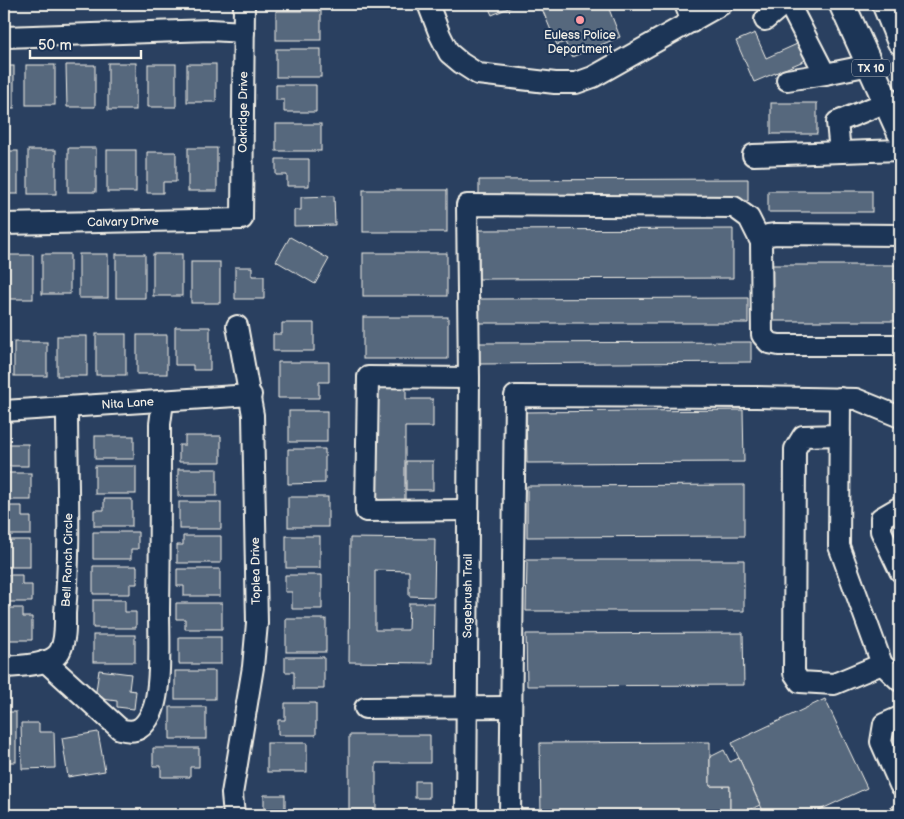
<svg xmlns="http://www.w3.org/2000/svg" width="904" height="819" viewBox="0 0 904 819" font-family="'Balsamiq Sans',sans-serif">
  <style>
    .building { fill: #56677d; stroke: #f4f1e8 }
    .lines { fill: none; stroke-linecap: round; stroke-linejoin: round }
    .minor-casing { stroke: #f4f1e8; stroke-width: 24 }
    .major-casing { stroke: #f4f1e8; stroke-width: 29 }
    .minor { stroke: #1d3557; stroke-width: 20 }
    .major { stroke: #1d3557; stroke-width: 25 }
    .poi-dot { fill: #ff9aa2; stroke: #1d3557; stroke-width: 2 }
    .labels { text-anchor: middle; dominant-baseline: central; stroke-width: 4; stroke-linejoin: round; paint-order: stroke }
    .shield { fill: #1d3557; stroke: #b4b9bc; stroke-width: 1 }
    .shield-label { font-size: 11px; font-weight: bold; fill: #f4f1e8 }
    .poi-label { font-size: 12px; fill: #f4f1e8; stroke: #1d3557 }
    .street-label { font-size: 12px; fill: #f4f1e8; stroke: #1d3557 }
  </style>
  <rect width="100%" height="100%" fill="#2a4060"/>
  <filter id="ink" filterUnits="userSpaceOnUse"><feTurbulence type="fractalNoise" baseFrequency=".02" numOctaves="2"/><feDisplacementMap in="SourceGraphic" scale="10" xChannelSelector="R" yChannelSelector="G"/><feConvolveMatrix kernelMatrix="1 2 1 2 8 2 1 2 1" color-interpolation-filters="sRGB"/></filter>
  <g filter="url(#ink)">
    <g class="building">
      <polygon points="487,4 518,4 492,15"/>
      <polygon points="540,4 607,4 620,37 572,57 565,42 557,45"/>
      <rect x="276" y="11" width="45" height="29"/>
      <polygon points="755,33 766,58 806,40 813,57 754,82 736,41"/>
      <rect x="276" y="49" width="45" height="28"/>
      <rect x="108" y="63" width="28" height="47"/>
      <rect x="148" y="64" width="28" height="43"/>
      <rect x="187" y="64" width="29" height="38"/>
      <rect x="26" y="65" width="29" height="40"/>
      <polygon points="66,65 95,65 95,107 67,107"/>
      <rect x="4" y="66" width="10" height="42"/>
      <polygon points="276,85 316,85 316,112 284,112 284,100 276,100"/>
      <rect x="771" y="103" width="46" height="31"/>
      <rect x="276" y="124" width="45" height="27"/>
      <rect x="68" y="148" width="28" height="44"/>
      <rect x="188" y="148" width="29" height="43"/>
      <rect x="28" y="150" width="28" height="44"/>
      <rect x="107" y="150" width="29" height="42"/>
      <rect x="4" y="151" width="14" height="43"/>
      <polygon points="147,152 176,152 176,182 163,182 163,193 147,193"/>
      <polygon points="276,159 309,159 309,186 287,186 287,175 276,175"/>
      <polygon points="748,179 748,201 479,202 479,180"/>
      <rect x="363" y="190" width="84" height="42"/>
      <rect x="768" y="191" width="104" height="21"/>
      <polygon points="334,196 335,225 294,226 294,210 301,210 301,197"/>
      <polygon points="733,229 733,278 479,279 479,230"/>
      <polygon points="290,237 329,259 315,284 276,261"/>
      <rect x="363" y="253" width="84" height="43"/>
      <rect x="42" y="254" width="28" height="40"/>
      <rect x="79" y="254" width="29" height="44"/>
      <rect x="116" y="254" width="29" height="44"/>
      <rect x="153" y="254" width="29" height="42"/>
      <rect x="4" y="255" width="29" height="44"/>
      <rect x="191" y="262" width="29" height="41"/>
      <rect x="768" y="265" width="132" height="56"/>
      <polygon points="235,267 252,267 252,276 264,276 264,299 235,299"/>
      <polygon points="748,298 748,323 479,323 479,299"/>
      <rect x="363" y="317" width="85" height="42"/>
      <polygon points="282,323 314,323 314,351 273,351 273,334 282,334"/>
      <polygon points="175,327 210,327 210,370 193,370 193,365 175,365"/>
      <rect x="96" y="334" width="30" height="41"/>
      <rect x="137" y="335" width="30" height="39"/>
      <rect x="57" y="336" width="30" height="40"/>
      <rect x="4" y="339" width="2" height="40"/>
      <rect x="14" y="342" width="33" height="34"/>
      <polygon points="751,342 751,362 479,364 479,343"/>
      <polygon points="278,362 329,362 329,382 319,382 319,398 278,398"/>
      <polygon points="372,380 406,380 406,399 433,399 433,427 405,427 405,509 372,509"/>
      <polygon points="743,410 744,462 527,463 526,412"/>
      <rect x="289" y="411" width="38" height="31"/>
      <rect x="95" y="436" width="39" height="23"/>
      <polygon points="185,436 221,436 221,462 179,462 179,445 185,445"/>
      <rect x="4" y="444" width="24" height="22"/>
      <polygon points="288,449 325,449 325,483 288,484"/>
      <rect x="406" y="461" width="27" height="29"/>
      <rect x="95" y="466" width="41" height="28"/>
      <rect x="178" y="469" width="39" height="27"/>
      <rect x="4" y="473" width="27" height="27"/>
      <polygon points="744,485 744,536 527,537 527,486"/>
      <rect x="288" y="497" width="40" height="30"/>
      <polygon points="104,499 132,499 132,526 94,526 94,510 104,510"/>
      <rect x="179" y="502" width="42" height="27"/>
      <polygon points="4,506 22,506 22,517 31,517 31,535 4,535"/>
      <polygon points="93,532 138,532 138,549 131,549 131,559 93,559"/>
      <polygon points="183,536 221,536 221,563 177,563 177,545 183,545"/>
      <rect x="286" y="536" width="34" height="32"/>
      <polygon points="350,538 435,539 434,597 409,596 409,571 375,570 375,630 408,630 409,603 434,603 433,663 349,662"/>
      <rect x="4" y="540" width="26" height="27"/>
      <polygon points="527,560 744,560 744,611 526,611"/>
      <polygon points="93,566 137,566 137,584 130,584 130,594 93,594"/>
      <polygon points="177,569 220,569 220,596 184,596 184,586 177,586"/>
      <polygon points="4,575 22,575 22,585 32,585 32,602 4,602"/>
      <polygon points="285,575 322,575 322,609 292,609 292,592 285,592"/>
      <polygon points="93,600 125,600 125,612 136,612 136,628 93,628"/>
      <polygon points="176,603 222,603 222,629 185,629 185,619 176,619"/>
      <polygon points="4,608 23,608 23,617 32,617 32,640 4,640"/>
      <rect x="286" y="619" width="40" height="33"/>
      <polygon points="743,633 744,685 527,686 526,634"/>
      <rect x="93" y="635" width="42" height="27"/>
      <rect x="179" y="637" width="42" height="27"/>
      <polygon points="285,657 324,657 324,689 294,689 294,672 285,672"/>
      <polygon points="99,670 131,674 129,690 136,691 134,709 117,707 117,701 95,698"/>
      <rect x="175" y="671" width="40" height="28"/>
      <polygon points="825,699 867,788 809,815 765,815 732,743"/>
      <polygon points="285,703 316,703 316,735 278,735 278,720 285,720"/>
      <rect x="170" y="707" width="36" height="32"/>
      <rect x="4" y="712" width="12" height="50"/>
      <polygon points="21,723 39,723 39,732 54,732 55,768 22,769"/>
      <polygon points="98,732 105,771 68,777 62,738"/>
      <polygon points="349,735 430,735 430,763 376,763 376,814 430,815 349,815"/>
      <polygon points="710,742 710,786 730,786 730,815 541,815 540,743"/>
      <rect x="267" y="743" width="40" height="29"/>
      <polygon points="153,748 199,748 199,767 190,767 190,777 161,777 161,766 153,766"/>
      <polygon points="724,750 730,762 739,758 760,805 739,815 730,815 730,786 710,786 710,757"/>
      <rect x="415" y="781" width="14" height="17"/>
      <rect x="264" y="795" width="21" height="20"/>
      <rect x="4" y="814" width="35" height="1"/>
    </g>
    <g class="lines">
      <defs>
        <g id="minor">
          <polyline points="428,4 440,35 449,53 461,63 478,74 555,83 576,83 593,77 722,4"/>
          <polyline points="685,4 692,22"/>
          <polyline points="765,20 784,4"/>
          <polyline points="4,37 210,30 244,32"/>
          <polyline points="825,74 870,65"/>
          <polyline points="787,80 825,74 789,4"/>
          <polyline points="840,152 837,122 887,102"/>
          <polyline points="753,155 900,150"/>
          <path id="s1" d="M4,224l238,-5 2,-215"/>
          <polyline points="900,235 776,234 768,235 761,242 762,335 769,343 779,345 900,345"/>
          <polyline points="840,398 839,546 882,664 900,681"/>
          <path id="s2" d="M4,411l247,-16"/>
          <polyline points="840,435 803,436 795,449 794,673 800,682 834,684 882,664"/>
          <polyline points="900,507 881,518 881,531 900,571"/>
          <polyline points="468,510 366,511 368,377 469,378"/>
          <path d="M45,661l75,68c17,5 24,-1 32,-17 10,-23 7,-75 7,-102 1,-62 1,-124 1,-186l3,-23"/>
          <path id="s3" d="M4,667c15,-1 48,-1 56,-16 6,-11 5,-26 5,-38 6,-68 2,-138 2,-206"/>
          <polyline points="365,708 511,707"/>
          <polyline points="900,717 884,724 881,742 900,785"/>
          <polyline points="234,815 232,794 253,667 257,623 253,415 237,326"/>
          <path id="s4" d="M466,815l3,-437 -2,-173 267,2 15,11 12,24"/>
          <polyline points="510,815 515,396 756,397 856,399 900,417"/>
          <polyline points="899,815 900,815"/>
        </g>
        <g id="major">
          <polyline points="842,4 900,132"/>
          <polyline points="885,4 900,41"/>
        </g>
      </defs>
      <use href="#minor" class="minor-casing"/>
      <use href="#major" class="major-casing"/>
      <use href="#minor" class="minor"/>
      <use href="#major" class="major"/>
    </g>
  </g>
  <circle class="poi-dot" cx="580" cy="20" r="5"/>
  <g class="labels">
    <rect class="shield" x="852" y="59.5" width="38" height="17" rx="4"/>
    <g class="shield-label">
      <text x="871" y="68">TX 10</text>
    </g>
    <g class="poi-label">
      <text x="580" y="35">Euless Police<tspan x="580" dy="14">Department</tspan></text>
    </g>
    <g class="street-label">
      <text stroke="none"><textPath href="#s1" startOffset="345">Oakridge Drive</textPath></text>
      <text stroke="none"><textPath href="#s1" startOffset="119">Calvary Drive</textPath></text>
      <text stroke="none"><textPath href="#s2" startOffset="124">Nita Lane</textPath></text>
      <text stroke="none"><textPath href="#s3" startOffset="152">Bell Ranch Circle</textPath></text>
      <text transform="translate(256 571) rotate(-91)">Toplea Drive</text>
      <text stroke="none"><textPath href="#s4" startOffset="219">Sagebrush Trail</textPath></text>
    </g>
  </g>
  <rect width="904" height="819" fill="none" stroke="#1d3557" stroke-width="20"/>
  <rect x="10" y="10" width="884" height="799" fill="none" stroke="#f4f1e8" stroke-width="2" filter="url(#ink)"/>
  <path d="M30 50v8h111v-8" fill="none" stroke="#f4f1e8" stroke-width="2.5"/>
  <text x="38" y="50" font-size="15" fill="#f4f1e8" stroke="#1d3557" stroke-width="4" paint-order="stroke">50 m</text>
</svg>
